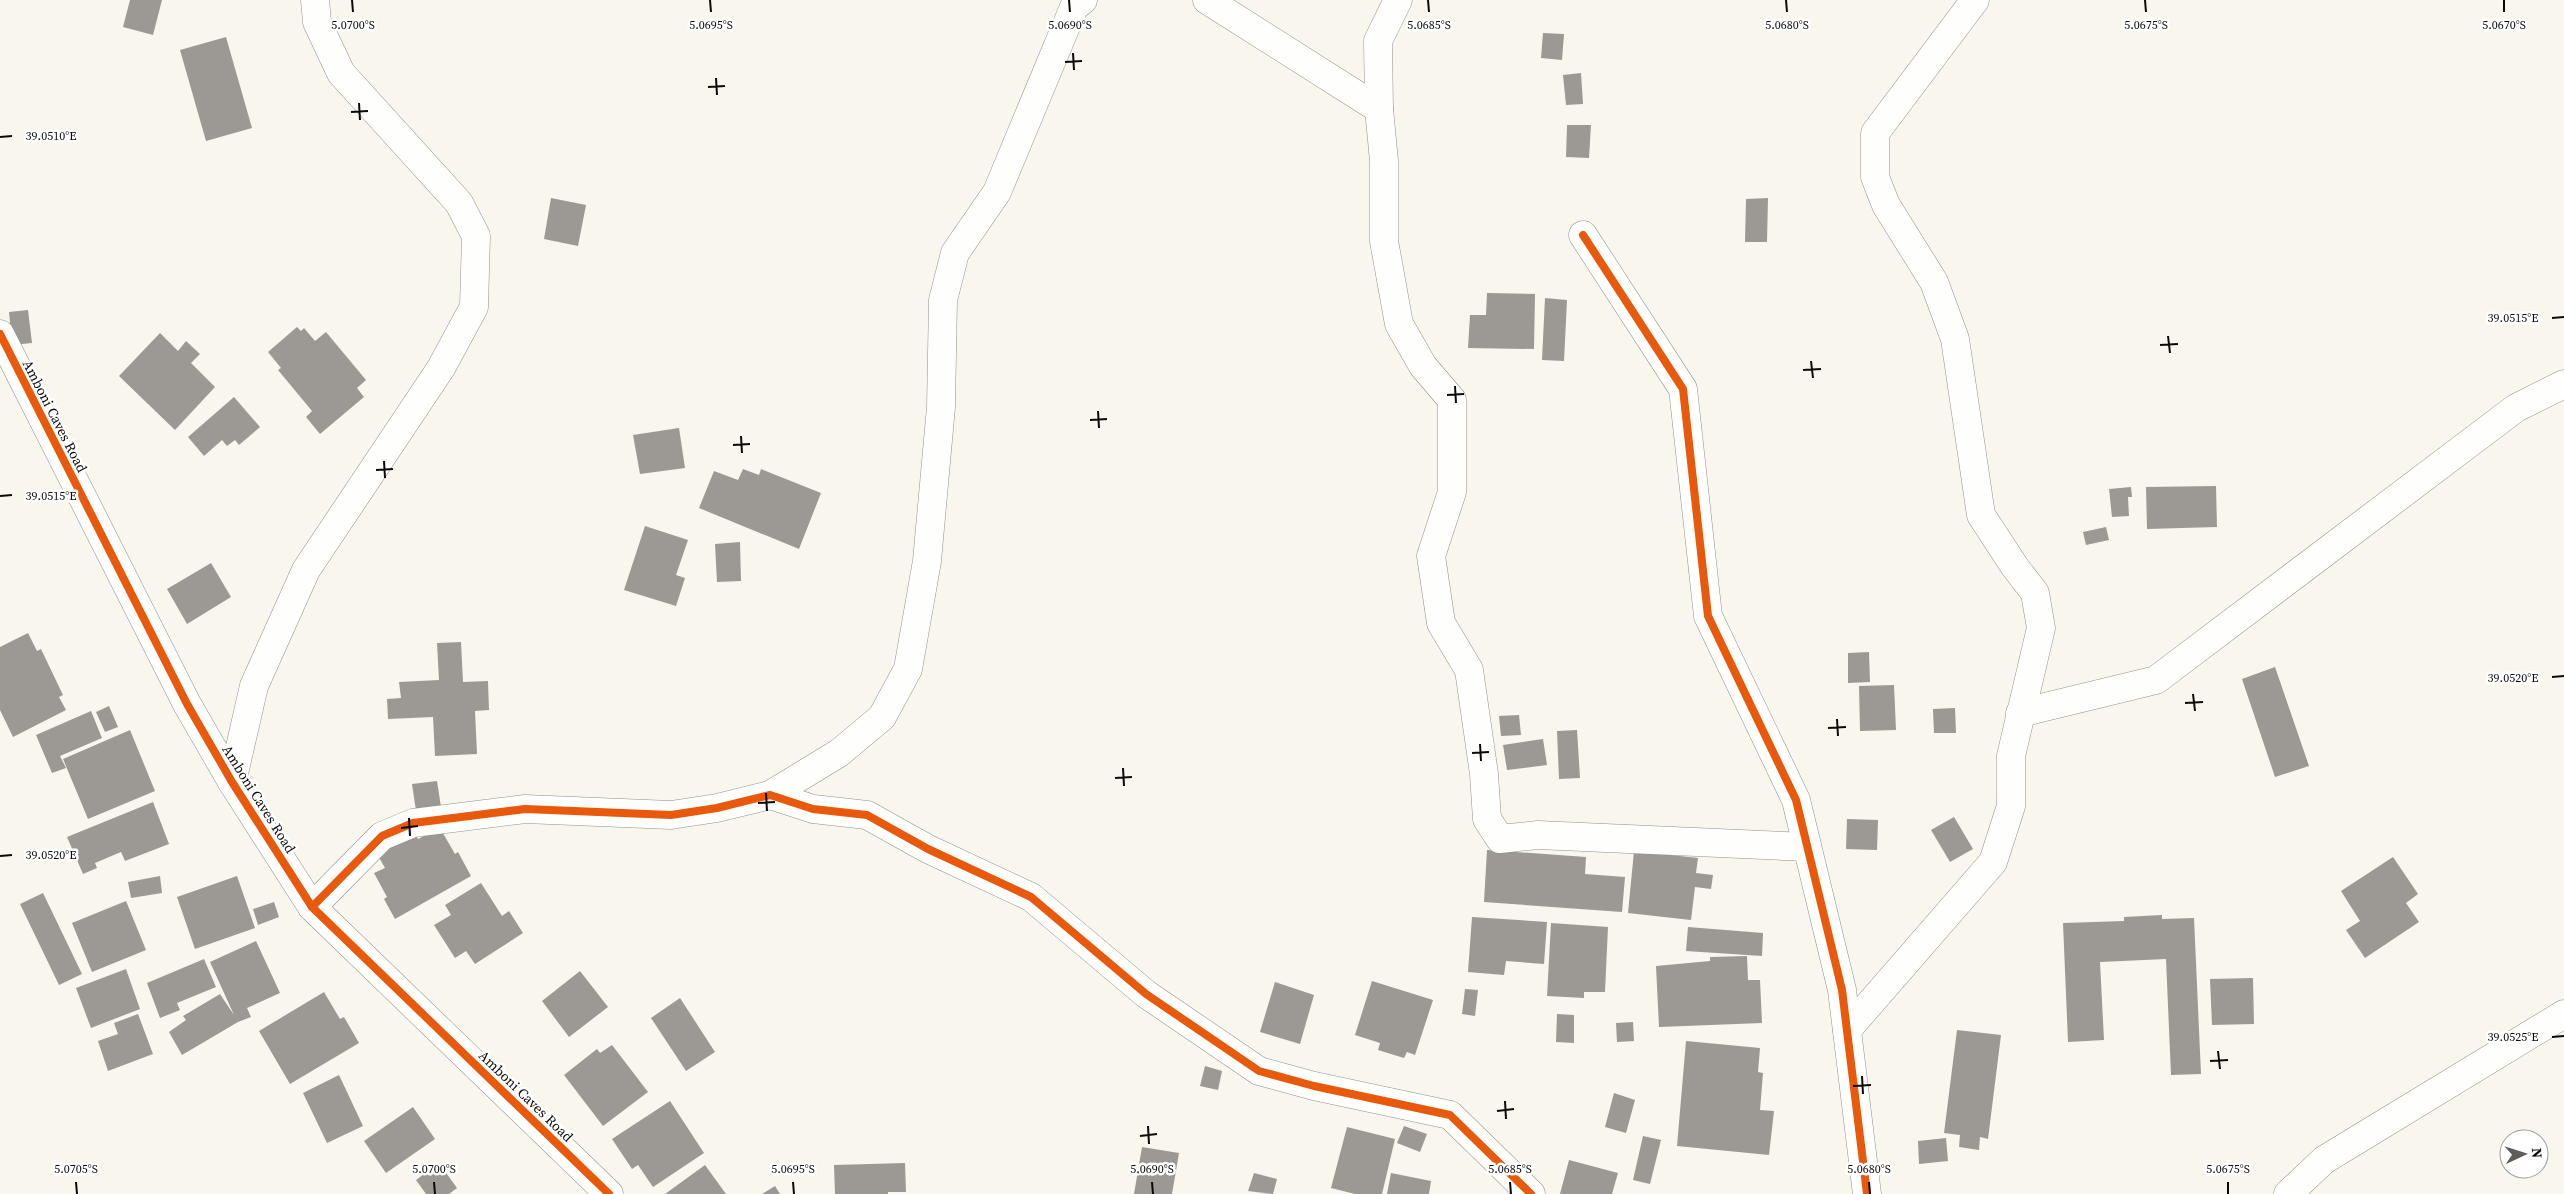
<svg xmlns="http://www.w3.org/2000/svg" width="2564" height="1194" viewBox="0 0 2564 1194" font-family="'Source Serif 4',serif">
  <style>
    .building { fill: #9c9894 }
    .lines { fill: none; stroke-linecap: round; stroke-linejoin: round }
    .minor-casing { stroke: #92908c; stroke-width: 29 }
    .minor { stroke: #fefefc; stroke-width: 28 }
    .cycleway-casing { stroke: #fff; stroke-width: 11 }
    .cycleway { stroke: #e8590c; stroke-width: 8 }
    .ticks { fill: none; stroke: #0a0a0a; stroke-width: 2 }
    .labels { text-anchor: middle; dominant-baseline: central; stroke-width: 5; stroke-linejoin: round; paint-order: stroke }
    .street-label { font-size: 14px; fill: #0a0a0a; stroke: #fff }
    .ticks-label { font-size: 12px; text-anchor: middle; fill: #0a0a0a; stroke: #fff; stroke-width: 5; stroke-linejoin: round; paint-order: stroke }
  </style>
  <rect width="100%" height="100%" fill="#f9f6ed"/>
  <g class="building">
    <polygon points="130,0 162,0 153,35 123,27"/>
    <polygon points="1543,33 1564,34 1562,60 1541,58"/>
    <polygon points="226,37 252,128 206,141 180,50"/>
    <polygon points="1581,73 1583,104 1566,105 1563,75"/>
    <polygon points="1567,125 1591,125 1589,158 1566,157"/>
    <polygon points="551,198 586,205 578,246 544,239"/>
    <polygon points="1768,198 1767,242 1745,242 1746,199"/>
    <polygon points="1487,293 1535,294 1534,349 1468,348 1470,315 1486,315"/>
    <polygon points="1545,298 1567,300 1564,361 1542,360"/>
    <polygon points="28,310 32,343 12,345 9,312"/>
    <polygon points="297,327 301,331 304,328 315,341 326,332 366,380 357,388 364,397 320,434 306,417 312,411 278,370 281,368 268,352"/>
    <polygon points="160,333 178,351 186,341 200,354 191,363 215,387 175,430 119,376"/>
    <polygon points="234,397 260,427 239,445 235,440 227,446 222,440 204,456 188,437"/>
    <polygon points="679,428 685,468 640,474 633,435"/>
    <polygon points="743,469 759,475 761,469 821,493 799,549 699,508 714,471 738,480"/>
    <polygon points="2216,486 2217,527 2147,529 2146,487"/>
    <polygon points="2131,487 2132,497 2128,497 2129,516 2112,517 2109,489"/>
    <polygon points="645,526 688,540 676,575 685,578 676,606 624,590"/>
    <polygon points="2106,527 2109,540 2086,545 2083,532"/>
    <polygon points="740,542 741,581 717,582 715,544"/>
    <polygon points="211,563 231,597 187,624 167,589"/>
    <polygon points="28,633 37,651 41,649 63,695 59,697 66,710 13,737 0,710 0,647"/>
    <polygon points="461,642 463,682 488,681 489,710 475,711 477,754 435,756 433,717 388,719 387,699 401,698 399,682 439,680 437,643"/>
    <polygon points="1869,652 1870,682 1848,683 1848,653"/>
    <polygon points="2275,667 2309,766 2275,777 2242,679"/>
    <polygon points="1894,685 1896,730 1860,731 1859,686"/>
    <polygon points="109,706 118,727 105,732 96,712"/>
    <polygon points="1955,708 1956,733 1934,733 1933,709"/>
    <polygon points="91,711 102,738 60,756 66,768 52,773 36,735"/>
    <polygon points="1519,715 1521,735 1501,736 1499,716"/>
    <polygon points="130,730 155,791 88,819 63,759"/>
    <polygon points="1577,730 1580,778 1559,779 1557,731"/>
    <polygon points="1543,739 1547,765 1507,770 1503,745"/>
    <polygon points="437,781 441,807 416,811 412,784"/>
    <polygon points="153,802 169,844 125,861 121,852 95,863 97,868 83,874 67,837"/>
    <polygon points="1954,817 1973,849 1950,862 1931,830"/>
    <polygon points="1847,819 1878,820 1877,850 1846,849"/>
    <polygon points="440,828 455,854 458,852 471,876 395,919 384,899 387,897 374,873 385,868 375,850 413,829 418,839"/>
    <polygon points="1487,850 1586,857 1585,874 1625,877 1622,912 1484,902"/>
    <polygon points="1634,851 1698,858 1696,873 1713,875 1711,889 1695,887 1691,920 1628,913"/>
    <polygon points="2393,857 2418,894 2406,903 2419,922 2365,958 2346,930 2360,921 2341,891"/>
    <polygon points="160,876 162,893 131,898 128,882"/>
    <polygon points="237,876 255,928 195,949 177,897"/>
    <polygon points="481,883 502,916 509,911 523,933 475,964 466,951 455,958 434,925 451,915 445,905"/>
    <polygon points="43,893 82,974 59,985 20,904"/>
    <polygon points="126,901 146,950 92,972 72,923"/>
    <polygon points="274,902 279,917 258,925 253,909"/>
    <polygon points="2162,915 2162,919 2194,918 2201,1074 2171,1075 2166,959 2100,962 2104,1040 2068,1042 2063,923 2124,921 2124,917"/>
    <polygon points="1472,917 1547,922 1544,964 1506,961 1504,975 1468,972"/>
    <polygon points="1551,923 1608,927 1605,992 1584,992 1584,998 1547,996"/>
    <polygon points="1688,927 1763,933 1762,956 1686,951"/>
    <polygon points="256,941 280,993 247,1008 251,1017 238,1022 182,1055 169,1032 186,1020 183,1016 220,994 234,1015 210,962"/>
    <polygon points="1747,956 1748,980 1760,980 1762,1023 1659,1027 1656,966 1710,961 1710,957"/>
    <polygon points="204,959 216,987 177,1003 180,1010 160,1018 147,983"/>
    <polygon points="126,969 140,1009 91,1028 76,988"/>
    <polygon points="580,971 608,1007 569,1037 542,1001"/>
    <polygon points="2253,978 2254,1024 2212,1025 2210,979"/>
    <polygon points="1372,981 1433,1000 1415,1055 1407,1052 1404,1058 1378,1050 1380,1043 1355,1035"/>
    <polygon points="1275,982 1314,995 1300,1044 1260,1032"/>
    <polygon points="1465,989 1478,990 1475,1016 1462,1014"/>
    <polygon points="324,992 340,1019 344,1017 359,1043 290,1084 259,1031"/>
    <polygon points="680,998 715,1052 686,1071 651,1018"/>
    <polygon points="138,1014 153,1054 108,1071 98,1041 118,1034 114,1023"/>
    <polygon points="1557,1014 1574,1015 1574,1043 1556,1042"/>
    <polygon points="1633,1022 1634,1041 1617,1042 1616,1023"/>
    <polygon points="1957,1030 2001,1035 1988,1139 1980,1137 1979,1150 1959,1147 1960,1135 1944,1133"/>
    <polygon points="1686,1041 1760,1048 1758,1072 1763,1073 1760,1110 1774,1111 1769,1155 1677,1146"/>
    <polygon points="612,1045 648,1092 603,1126 564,1075 597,1049 600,1053"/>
    <polygon points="1205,1066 1222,1071 1218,1090 1200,1086"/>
    <polygon points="339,1075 363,1126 327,1143 303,1093"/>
    <polygon points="1614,1093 1635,1100 1626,1133 1605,1127"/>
    <polygon points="670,1101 704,1153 653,1187 638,1165 632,1169 612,1139"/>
    <polygon points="413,1107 435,1139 386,1173 364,1141"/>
    <polygon points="1404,1126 1427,1134 1420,1152 1397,1143"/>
    <polygon points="1347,1127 1395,1139 1382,1194 1355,1194 1331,1188"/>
    <polygon points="1643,1136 1661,1140 1650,1184 1633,1180"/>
    <polygon points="1946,1138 1948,1161 1919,1164 1918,1141"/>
    <polygon points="1142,1147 1179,1153 1172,1194 1134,1194"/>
    <polygon points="1569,1160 1618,1173 1612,1194 1560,1194"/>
    <polygon points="439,1163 457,1188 449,1194 426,1194 416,1180"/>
    <polygon points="905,1163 906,1192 888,1192 888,1194 835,1194 834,1165"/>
    <polygon points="705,1165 726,1194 665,1194"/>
    <polygon points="1254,1173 1277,1179 1273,1194 1248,1191"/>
    <polygon points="1391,1173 1431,1181 1429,1194 1387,1194"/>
    <polygon points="775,1186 780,1194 762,1194"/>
  </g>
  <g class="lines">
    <defs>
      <g id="minor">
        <polyline points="1207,0 1379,109"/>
        <polyline points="1398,0 1378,41 1379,109 1384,161 1384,241 1399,324 1423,366 1452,400 1452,492 1431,556 1441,623 1469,670 1484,774 1487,819 1500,839 1538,835 1807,847"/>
        <polyline points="1583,235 1683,389 1708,616 1796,800 1842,990 1867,1194"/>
        <polyline points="0,334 187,704 232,782 312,907 609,1194"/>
        <polyline points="2020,713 2156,680 2516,408 2564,384"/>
        <polyline points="232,782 254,686 306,570 441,368 474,307 476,236 459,203 341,73 317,22 315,0"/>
        <polyline points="770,795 839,753 882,717 908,669 927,561 941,407 943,300 955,253 997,192 1074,7 1083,0"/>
        <polyline points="312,907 382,836 413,823 525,809 671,815 717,808 770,795 813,809 867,815 928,849 1031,897 1146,994 1259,1071 1314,1086 1450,1115 1531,1194"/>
        <polyline points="1847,1030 1993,862 2011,806 2011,756 2041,628 2035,593 2015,567 1981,515 1955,339 1934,282 1886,205 1875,177 1875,133 1975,0"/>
        <polyline points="2288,1194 2324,1160 2564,1014"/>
      </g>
    </defs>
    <use href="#minor" class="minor-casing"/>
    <use href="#minor" class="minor"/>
    <defs>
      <g id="cycleway">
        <polyline points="1583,235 1683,389 1708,616 1796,800 1842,990 1867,1194"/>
        <polyline points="0,334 187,704 232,782 312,907 609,1194"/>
        <polyline points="312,907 382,836 413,823 525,809 671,815 717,808 770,795 813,809 867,815 928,849 1031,897 1146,994 1259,1071 1314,1086 1450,1115 1531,1194"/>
      </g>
    </defs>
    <use href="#cycleway" class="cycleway-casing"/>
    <use href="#cycleway" class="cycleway"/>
  </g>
  <path class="ticks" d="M352,0l1,12M710,0l1,12M1069,0l1,12M1428,0l1,12M1786,0l1,12M2145,0l1,12M2504,0v12M1073,53l1,17M1065,62l17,-1M716,78l1,17M708,87l17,-1M359,103l1,17M351,112l17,-1M0,137l12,-1M2552,318l12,-1M2168,336l2,17M2160,345l18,-1M1811,361l2,17M1803,370l18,-1M1455,386l1,17M1447,395l17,-1M1098,411l1,17M1090,420l17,-1M741,436l1,17M733,445l17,-1M384,461l1,17M376,470l17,-1M0,496l12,-1M2552,677l12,-1M2193,694l2,17M2185,703l18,-1M1837,719l1,17M1828,728l18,-1M1480,744l1,17M1472,753l17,-1M1123,768l1,18M1115,778l17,-1M766,793l1,18M758,803l17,-1M409,818l1,18M401,828l17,-2M0,856l12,-1M2552,1037l12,-1M2218,1051l2,18M2210,1061l18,-1M1862,1076l1,18M1853,1086l18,-1M1505,1101l1,18M1497,1111l17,-2M1148,1126l1,18M1140,1136l17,-2M76,1182l1,12M434,1182l1,12M793,1182l1,12M1152,1182l1,12M1510,1182l1,12M1869,1182l1,12M2228,1182v12"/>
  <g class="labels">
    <g class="street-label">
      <text transform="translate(55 416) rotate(63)">Amboni Caves Road</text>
      <text transform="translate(259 799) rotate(58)">Amboni Caves Road</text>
      <text transform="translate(526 1096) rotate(44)">Amboni Caves Road</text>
    </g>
  </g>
  <g class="ticks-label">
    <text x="353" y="29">5.0700°S</text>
    <text x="711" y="29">5.0695°S</text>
    <text x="1070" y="29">5.0690°S</text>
    <text x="1429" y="29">5.0685°S</text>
    <text x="1787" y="29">5.0680°S</text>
    <text x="2146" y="29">5.0675°S</text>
    <text x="2504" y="29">5.0670°S</text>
    <text x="51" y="140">39.0510°E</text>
    <text x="2513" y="322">39.0515°E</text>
    <text x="51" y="500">39.0515°E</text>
    <text x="2513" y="682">39.0520°E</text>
    <text x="51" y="859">39.0520°E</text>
    <text x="2513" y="1041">39.0525°E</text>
    <text x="76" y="1173">5.0705°S</text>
    <text x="434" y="1173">5.0700°S</text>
    <text x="793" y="1173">5.0695°S</text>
    <text x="1152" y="1173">5.0690°S</text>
    <text x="1510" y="1173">5.0685°S</text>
    <text x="1869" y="1173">5.0680°S</text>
    <text x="2228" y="1173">5.0675°S</text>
  </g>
  <g transform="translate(2524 1154) rotate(86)"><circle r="24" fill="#ffffff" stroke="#9d9d9d"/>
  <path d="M0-4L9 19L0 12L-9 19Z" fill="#5e5d59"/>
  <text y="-8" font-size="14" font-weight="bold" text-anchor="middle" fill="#0a0a0a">N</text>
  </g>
</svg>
